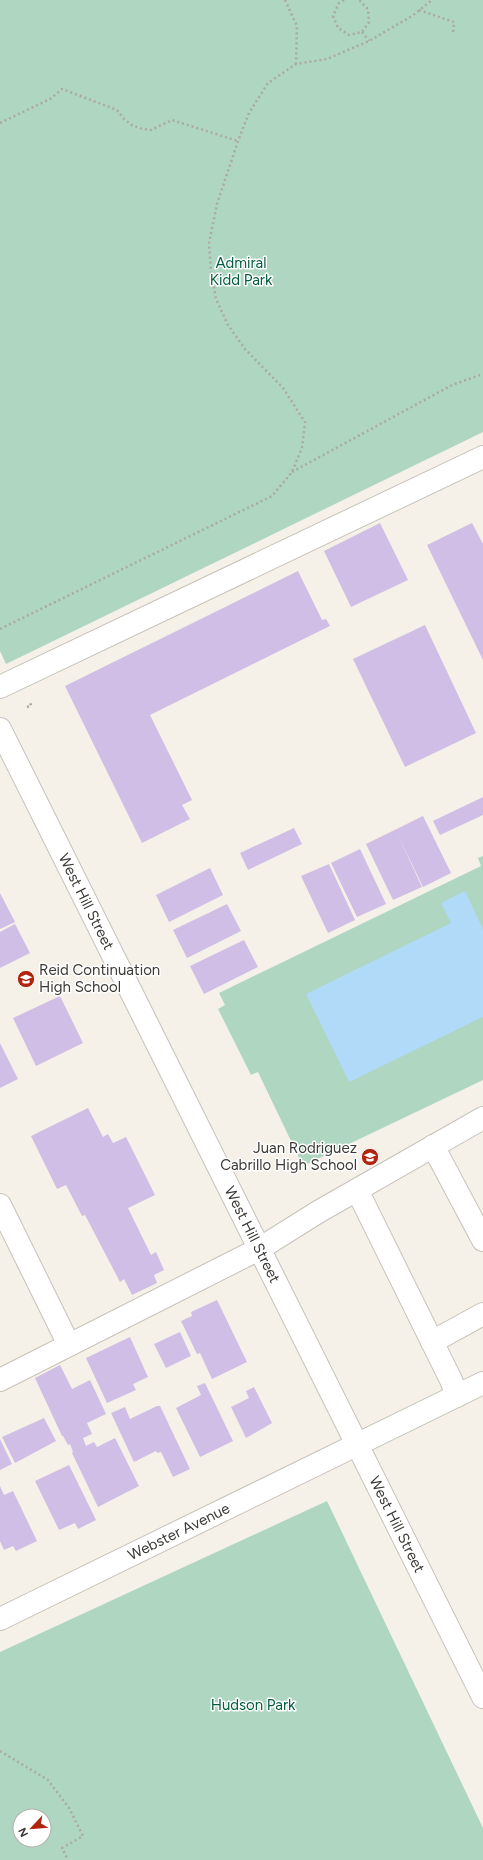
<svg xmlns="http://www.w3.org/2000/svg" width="483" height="1860" viewBox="0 0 483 1860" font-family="Figtree,sans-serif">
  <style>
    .green { fill: #aed6c1; fill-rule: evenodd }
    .water { fill: #b1d9f8 }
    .building { fill: #d0bee7 }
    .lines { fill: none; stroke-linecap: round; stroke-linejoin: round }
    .minor-casing { stroke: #c6c2ba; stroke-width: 24 }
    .path { stroke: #aca9a2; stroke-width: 2.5; stroke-dasharray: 2 3; stroke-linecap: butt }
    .minor { stroke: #fff; stroke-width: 22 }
    .labels { text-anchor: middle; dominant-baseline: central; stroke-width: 3; stroke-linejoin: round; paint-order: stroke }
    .park-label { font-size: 15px; fill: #055c3e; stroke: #fff }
    .street-label { font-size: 15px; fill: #3c3a37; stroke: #fff }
    .poi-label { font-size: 15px; fill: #3c3a37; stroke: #fff; text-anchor: start }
  </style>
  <rect width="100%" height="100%" fill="#f5f1e8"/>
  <g class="green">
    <polygon points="0,0 483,0 483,432 6,664 0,651"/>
    <polygon points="483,856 483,1080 303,1166 258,1072 251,1075 218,1009 225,1005 219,993 481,866 478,858"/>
    <path d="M327,1501l156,327v32h-483v-208zM20,1816h24v24h-24z"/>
  </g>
  <polygon class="water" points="465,891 483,929 483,1017 349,1082 306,994 451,923 441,903"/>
  <g class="building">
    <polygon points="380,523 408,580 351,607 324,551"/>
    <polygon points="472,523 483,544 483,660 427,545"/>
    <polygon points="298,571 322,620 326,619 330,626 150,715 192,800 182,805 190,819 142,843 65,686"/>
    <polygon points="425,625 476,733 405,767 353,659"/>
    <polygon points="483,797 483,815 440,835 433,821"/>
    <polygon points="423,816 451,873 423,887 397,833 422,887 393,900 366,844"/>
    <polygon points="294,828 302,844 248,870 240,853"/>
    <polygon points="360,849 386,904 357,917 331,863"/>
    <polygon points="329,864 355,920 328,933 301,876"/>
    <polygon points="210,868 223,895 169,922 156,895"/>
    <polygon points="0,893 15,922 0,929"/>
    <polygon points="227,904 241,931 187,958 173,930"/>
    <polygon points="15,924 30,953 0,968 0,932"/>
    <polygon points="244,940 258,967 204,994 190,966"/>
    <polygon points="60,996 83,1043 36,1066 13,1018"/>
    <polygon points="0,1043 18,1079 0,1088"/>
    <polygon points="88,1108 103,1137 108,1134 113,1143 126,1137 155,1195 128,1208 151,1255 156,1252 164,1270 154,1275 157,1283 132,1295 124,1279 120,1282 85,1215 82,1216 66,1185 57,1189 31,1136"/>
    <polygon points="217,1300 247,1362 212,1379 200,1353 197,1354 181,1321 192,1316 191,1312"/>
    <polygon points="180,1332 191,1356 166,1368 154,1344"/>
    <polygon points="130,1337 148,1377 133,1384 136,1390 107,1403 86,1358"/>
    <polygon points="60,1365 72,1389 90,1380 106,1414 87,1423 92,1434 83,1438 86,1446 94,1442 97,1447 115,1438 139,1486 98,1507 72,1453 73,1452 70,1444 68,1445 63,1436 62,1436 35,1378"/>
    <polygon points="205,1383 233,1441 200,1457 176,1408 201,1395 197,1386"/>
    <polygon points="254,1387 272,1423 246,1438 231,1407 249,1398 246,1391"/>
    <polygon points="157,1406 160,1406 190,1469 173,1477 161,1452 157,1453 156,1451 134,1462 111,1413 125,1407 130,1419"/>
    <polygon points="44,1418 56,1441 15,1463 2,1437"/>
    <polygon points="0,1439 12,1464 0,1470"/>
    <polygon points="69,1465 96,1520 78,1529 75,1523 59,1530 35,1481"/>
    <polygon points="0,1486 4,1495 13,1491 37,1541 16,1551 13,1546 4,1550 0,1541"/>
  </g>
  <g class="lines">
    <defs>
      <g id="minor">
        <polyline points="0,687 483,457"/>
        <path id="s1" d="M0,729l483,968"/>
        <polyline points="433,1146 483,1240"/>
        <polyline points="357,1190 451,1380 457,1396"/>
        <polyline points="0,1205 69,1345"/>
        <polyline points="432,1342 483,1314"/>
        <polyline points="0,1380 259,1249 318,1212 483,1118"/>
        <path id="s2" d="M0,1619l483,-236"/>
      </g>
    </defs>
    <use href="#minor" class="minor-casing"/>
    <g class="path">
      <polyline points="285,0 297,26 296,64"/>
      <polyline points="344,0 339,3 333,16 338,28 349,35 362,32 369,22 368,9 359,0"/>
      <polyline points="419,10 454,22 453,33"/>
      <polyline points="362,32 369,41"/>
      <polyline points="0,123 50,99 62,89 117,110 124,119 132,125 142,129 151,130 172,120 238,141"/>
      <polyline points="292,472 452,385 483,374"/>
      <polyline points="0,629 272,496 292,472 302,448 305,422 283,388 245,349 228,325 216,299 211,272 209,243 217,204 238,141 249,113 268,83 296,64 327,59 369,41 412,16 432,0"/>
      <polyline points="27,707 31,706 30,701"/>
      <polyline points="0,1751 48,1780 69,1808 83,1836 62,1848 68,1860"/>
    </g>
    <use href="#minor" class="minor"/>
  </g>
  <defs>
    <symbol id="school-disc" viewBox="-11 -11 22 22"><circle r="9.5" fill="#b0230c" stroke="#fff"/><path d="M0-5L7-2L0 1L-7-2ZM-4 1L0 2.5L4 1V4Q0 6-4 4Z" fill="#fff"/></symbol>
  </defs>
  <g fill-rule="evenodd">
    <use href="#school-disc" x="16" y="969" width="20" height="20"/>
    <use href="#school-disc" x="360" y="1147" width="20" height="20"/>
  </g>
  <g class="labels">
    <g class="park-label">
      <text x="241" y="263">Admiral<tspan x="241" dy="17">Kidd Park</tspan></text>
      <text x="253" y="1705">Hudson Park</text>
    </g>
    <g class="street-label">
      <text stroke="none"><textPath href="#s1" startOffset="193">West Hill Street</textPath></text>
      <text stroke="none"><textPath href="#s1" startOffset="565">West Hill Street</textPath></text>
      <text stroke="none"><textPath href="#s1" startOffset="889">West Hill Street</textPath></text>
      <text stroke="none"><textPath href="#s2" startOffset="199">Webster Avenue</textPath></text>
    </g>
    <g class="poi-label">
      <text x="39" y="970">Reid Continuation<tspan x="39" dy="17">High School</tspan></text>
      <text x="357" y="1148" text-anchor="end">Juan Rodriguez<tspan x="357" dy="17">Cabrillo High School</tspan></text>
    </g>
  </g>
  <g transform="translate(32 1828) rotate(244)"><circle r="19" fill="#ffffff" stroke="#b1b0af"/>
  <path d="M0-3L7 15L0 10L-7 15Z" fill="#b0230c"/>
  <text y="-6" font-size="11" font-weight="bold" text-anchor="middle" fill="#3c3a37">N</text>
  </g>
</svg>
